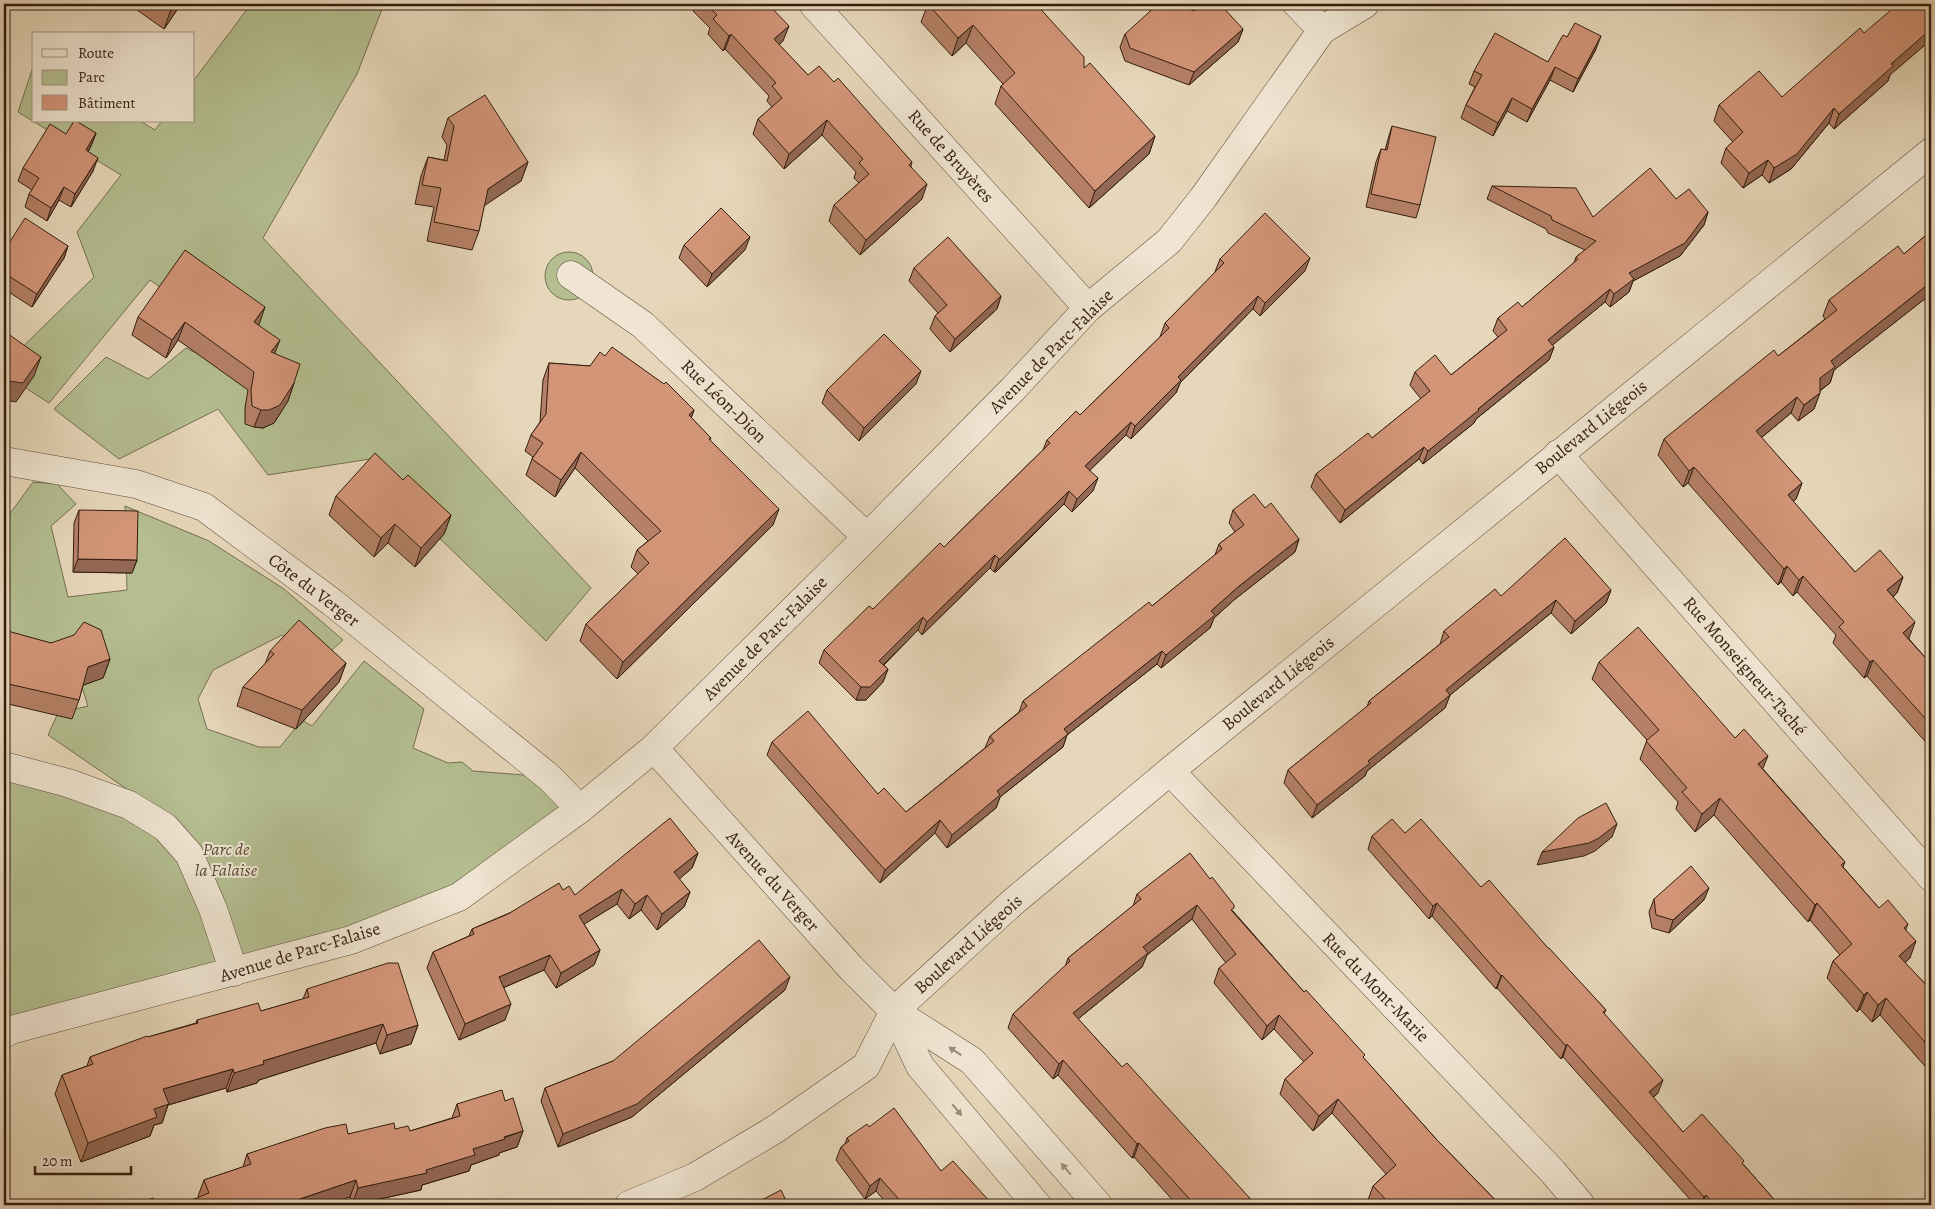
<svg xmlns="http://www.w3.org/2000/svg" width="1935" height="1209" viewBox="0 0 1935 1209" font-family="Alegreya,serif">
  <style>
    .green { fill: #b4be91; stroke: #746e50 }
    .lines { fill: none; stroke-linecap: round; stroke-linejoin: round }
    .minor-casing { stroke: #604c39; stroke-width: 29 }
    .minor { stroke: #efe5d2; stroke-width: 28 }
    .wall { fill: #b58067; stroke: #331d0e }
    .shaded-wall { fill: #936854; stroke: #331d0e }
    .building { fill: #d29578; stroke: #331d0e }
    .oneway { fill: #9a8b7a }
    .labels { text-anchor: middle; dominant-baseline: central; stroke-width: 4; stroke-linejoin: round; paint-order: stroke }
    .street-label { font-size: 18px; fill: #331d0e; stroke: #efe5d2 }
    .park-label { font-size: 18px; font-style: italic; fill: #5a4d35; stroke: #efe5d2 }
  </style>
  <rect width="100%" height="100%" fill="#e7d7ba"/>
  <filter id="stains"><feTurbulence type="fractalNoise" baseFrequency=".004" numOctaves="4"/><feColorMatrix values="0 0 0 0 .2 0 0 0 0 .09 0 0 0 0 .02 0 0 0 .5 -.17"/></filter>
  <radialGradient id="worn" r=".72"><stop offset=".6" stop-color="#630" stop-opacity="0"/><stop offset="1" stop-color="#630" stop-opacity=".3"/></radialGradient>
  <g class="green">
    <polygon points="251,4 384,4 357,74 263,238 591,588 546,641 432,531 370,459 268,475 218,409 119,459 54,409 106,357 148,379 186,348 217,363 206,320 150,280 49,403 4,374 4,365 94,277 77,232 121,175 18,112 34,64 34,121 140,121 155,130 162,121 194,121 194,80"/>
    <circle cx="569" cy="276" r="24"/>
    <polygon points="33,482 57,484 76,504 51,526 68,597 127,590 125,506 209,541 284,589 343,640 314,666 282,635 213,670 198,699 207,729 259,747 280,747 302,720 312,726 364,661 424,709 413,748 448,763 462,762 473,771 549,777 580,809 459,897 4,1034 4,766 134,794 48,735 58,713 88,706 75,665 4,656 4,522"/>
  </g>
  <g class="lines">
    <defs>
      <g id="minor">
        <polyline points="813,4 1088,308"/>
        <polyline points="1297,4 1322,30"/>
        <polyline points="571,275 643,325 867,537"/>
        <polyline points="1558,454 1931,877"/>
        <polyline points="4,461 136,484 204,507 333,603 549,777 580,809"/>
        <polyline points="654,748 851,968 894,1011 972,1061 1098,1205"/>
        <polyline points="4,766 68,783 129,805 165,827 189,854 213,909 234,972"/>
        <polyline points="1170,771 1553,1172 1581,1205"/>
        <polyline points="894,1011 920,1066 1037,1205"/>
        <polyline points="4,1034 11,1030 351,940 459,897 580,809 654,748 867,537 1013,389 1088,308 1169,241 1203,198 1322,30 1365,4"/>
        <polyline points="629,1205 695,1177 774,1130 866,1066 894,1011 1013,902 1170,771 1931,152"/>
      </g>
    </defs>
    <use href="#minor" class="minor-casing"/>
    <use href="#minor" class="minor"/>
  </g>
  <g class="wall">
    <polygon points="139,4 181,4 164,29 137,10"/>
    <polygon points="696,4 768,4 783,41 779,45 808,75 834,82 912,162 911,166 922,199 860,255 829,221 834,205 859,183 854,178 856,172 822,135 784,169 753,134 758,119 772,107 767,101 769,96 725,49 723,51 708,34 710,28 693,11"/>
    <polygon points="928,4 1084,68 1155,136 1149,154 1089,208 995,104 1001,86 1003,84 966,43 952,56 921,22"/>
    <polygon points="1243,29 1238,42 1189,85 1125,61 1120,47 1125,34"/>
    <polygon points="1567,37 1596,49 1573,92 1550,80 1527,122 1507,111 1493,136 1461,118 1466,105 1475,87 1469,84 1474,71 1548,62"/>
    <polygon points="1890,75 1888,81 1834,129 1829,123 1791,169 1769,183 1762,175 1743,188 1721,163 1726,148 1733,142 1714,121 1719,105 1782,97"/>
    <polygon points="448,118 528,162 521,181 484,205 479,231 472,250 427,241 434,207 415,204 421,176 428,157 444,160 447,145 442,137"/>
    <polygon points="1392,126 1420,205 1416,218 1366,207 1376,162 1381,149 1385,150 1388,139"/>
    <polygon points="96,133 91,146 88,152 93,171 71,207 59,200 47,221 25,207 29,194 32,190 18,181 23,168 66,134"/>
    <polygon points="1492,186 1593,217 1676,199 1708,212 1704,225 1680,256 1633,281 1629,292 1610,307 1605,302 1552,345 1554,347 1549,360 1476,419 1474,423 1423,464 1419,459 1340,523 1311,487 1316,474 1372,438 1421,399 1410,385 1415,372 1451,375 1498,337 1493,331 1498,318 1522,307 1574,263 1576,257 1585,250 1548,233 1546,229 1487,199"/>
    <polygon points="1931,231 1931,294 1834,370 1830,383 1820,391 1814,409 1798,421 1791,413 1761,438 1802,483 1796,499 1793,502 1855,572 1903,577 1897,593 1893,597 1909,638 1909,639 1931,664 1931,748 1867,676 1864,678 1833,643 1836,635 1797,592 1793,596 1781,582 1778,585 1688,483 1683,487 1658,455 1664,439 1778,356 1825,319 1823,316 1829,300 1904,254"/>
    <polygon points="684,245 745,250 707,287 679,258"/>
    <polygon points="68,246 64,258 32,307 4,289 4,251"/>
    <polygon points="1220,259 1305,271 1260,316 1253,309 1180,383 1176,393 1131,439 1126,435 1090,470 1093,491 1072,512 1064,504 996,572 994,572 990,568 922,635 918,630 884,665 888,669 883,682 866,700 856,700 819,663 824,650 873,609 944,547 1043,450 1047,440 1080,415 1160,337 1165,323 1216,272 1215,272"/>
    <polygon points="914,268 1001,296 997,309 950,352 930,329 935,316 938,313 909,281"/>
    <polygon points="138,317 258,325 275,354 294,383 288,401 274,423 263,428 254,427 245,424 245,408 248,390 178,340 166,358 132,335"/>
    <polygon points="605,356 694,410 691,418 711,438 710,440 773,525 617,679 580,641 586,624 638,574 631,567 637,550 648,541 575,468 555,497 526,475 532,459 533,457 525,451 531,435 540,422 543,380 549,363 590,366"/>
    <polygon points="916,384 859,441 822,403 827,390"/>
    <polygon points="403,480 451,515 444,534 415,567 388,543 374,557 329,515 336,496"/>
    <polygon points="1265,508 1299,539 1295,552 1234,600 1214,618 1210,628 1161,668 1157,664 1067,735 1063,747 1000,797 996,808 947,848 935,833 880,883 767,755 772,742 878,794 906,812 985,748 990,736 1019,712 1023,701 1152,606 1215,555 1219,544 1235,532 1229,523 1233,510"/>
    <polygon points="79,510 137,560 132,573 73,572 74,523"/>
    <polygon points="1611,590 1606,603 1571,634 1551,613 1450,695 1445,708 1367,771 1365,776 1312,818 1284,783 1288,770 1367,707 1369,701 1440,644 1444,631 1501,596"/>
    <polygon points="4,631 110,659 103,678 83,685 79,700 72,719 4,703"/>
    <polygon points="270,651 346,663 339,682 296,729 237,706 243,687 265,664"/>
    <polygon points="1599,662 1763,769 1845,862 1843,867 1879,908 1908,924 1906,929 1910,958 1905,963 1931,990 1931,1073 1880,1015 1872,1022 1860,1009 1857,1012 1827,978 1833,961 1840,955 1810,920 1808,922 1714,815 1695,832 1676,809 1678,802 1640,759 1647,740 1592,679"/>
    <polygon points="1405,833 1481,887 1548,948 1606,1010 1604,1014 1658,1093 1653,1098 1683,1132 1743,1164 1779,1205 1695,1205 1563,1057 1561,1059 1497,988 1496,989 1432,916 1429,919 1368,849 1372,836"/>
    <polygon points="698,853 692,868 679,879 690,892 684,907 657,930 641,910 629,919 617,904 584,924 600,950 594,965 556,988 544,970 503,988 505,1020 459,1040 427,968 433,952 469,936 472,929 563,890 575,895"/>
    <polygon points="1137,894 1233,911 1304,992 1437,1140 1500,1205 1373,1205 1368,1200 1373,1186 1386,1174 1332,1113 1313,1131 1280,1094 1285,1079 1304,1062 1274,1029 1262,1040 1214,983 1219,968 1226,963 1192,919 1147,955 1142,967 1078,1019 1122,1067 1256,1205 1177,1205 1134,1157 1132,1158 1058,1075 1053,1079 1008,1028 1013,1014 1065,967 1068,958 1133,906"/>
    <polygon points="1654,899 1704,900 1669,933 1652,928 1649,912"/>
    <polygon points="307,989 418,1025 411,1044 380,1054 376,1043 259,1080 257,1083 227,1092 226,1088 168,1105 162,1123 154,1125 150,1136 81,1162 55,1094 62,1075 87,1066 90,1057 148,1037 196,1023 197,1020 261,1011 303,999"/>
    <polygon points="785,990 632,1117 558,1147 541,1101 545,1088 613,1061"/>
    <polygon points="505,1101 523,1131 517,1147 499,1153 499,1155 471,1165 469,1171 422,1185 421,1190 352,1205 350,1197 199,1197 198,1196 204,1180 243,1167 247,1154 348,1134 395,1129 410,1131 452,1118 457,1104"/>
    <polygon points="869,1127 941,1171 992,1205 888,1205 876,1191 865,1199 836,1160 841,1147 845,1144 847,1138"/>
  </g>
  <g class="shaded-wall">
    <polygon points="173,4 181,4 164,29"/>
    <polygon points="973,25 966,43 952,56 958,38"/>
    <polygon points="789,26 783,41 769,54 774,39"/>
    <polygon points="1243,29 1238,42 1189,85 1194,72"/>
    <polygon points="1931,29 1931,40 1890,75 1888,81 1834,129 1839,114 1891,64"/>
    <polygon points="731,34 725,49 723,51 729,36"/>
    <polygon points="1601,36 1596,49 1573,92 1578,79"/>
    <polygon points="1555,67 1550,80 1527,122 1532,109"/>
    <polygon points="1512,98 1507,111 1493,136 1498,123"/>
    <polygon points="1834,108 1829,123 1791,169 1769,183 1774,168"/>
    <polygon points="827,120 822,135 784,169 789,154"/>
    <polygon points="96,133 91,146 81,163 86,150"/>
    <polygon points="1155,136 1149,154 1089,208 1095,191"/>
    <polygon points="98,158 93,171 71,207 75,194"/>
    <polygon points="1768,160 1762,175 1743,188 1749,173"/>
    <polygon points="528,162 521,181 481,208 488,189"/>
    <polygon points="927,184 922,199 860,255 866,240"/>
    <polygon points="64,187 59,200 47,221 51,208"/>
    <polygon points="1708,212 1704,225 1680,256 1633,281 1629,292 1610,307 1614,294 1629,273"/>
    <polygon points="750,237 745,250 707,287 712,274"/>
    <polygon points="68,246 64,258 32,307 37,294"/>
    <polygon points="1310,258 1305,271 1260,316 1265,303"/>
    <polygon points="1931,282 1931,294 1834,370 1830,383 1815,394 1820,378 1831,361"/>
    <polygon points="1610,289 1605,302 1543,353 1548,340"/>
    <polygon points="1001,296 997,309 950,352 955,339"/>
    <polygon points="1258,296 1253,309 1180,383 1176,393 1131,439 1135,426 1178,377"/>
    <polygon points="265,307 259,325 248,340 254,322"/>
    <polygon points="185,322 178,340 166,358 172,340"/>
    <polygon points="280,340 273,358 271,352"/>
    <polygon points="1554,347 1549,360 1476,419 1474,423 1423,464 1428,451 1478,409"/>
    <polygon points="41,357 34,376 16,402 4,400 4,386 8,381"/>
    <polygon points="921,371 916,384 859,441 864,428"/>
    <polygon points="294,383 288,401 274,423 263,428 254,427 261,410"/>
    <polygon points="1820,393 1814,409 1798,421 1804,405"/>
    <polygon points="1797,397 1791,413 1750,447 1756,431"/>
    <polygon points="694,410 688,427 689,415"/>
    <polygon points="1131,422 1126,435 1081,479 1085,466"/>
    <polygon points="1424,447 1419,459 1340,523 1345,510"/>
    <polygon points="581,452 575,468 555,497 561,480"/>
    <polygon points="1694,467 1688,483 1683,487 1689,471"/>
    <polygon points="1098,478 1093,491 1072,512 1077,499"/>
    <polygon points="1802,483 1796,499 1782,511 1788,495"/>
    <polygon points="1069,491 1064,504 994,572 999,559"/>
    <polygon points="779,509 773,525 617,679 623,662"/>
    <polygon points="451,515 444,534 415,567 421,548"/>
    <polygon points="395,524 388,543 374,557 381,538"/>
    <polygon points="1299,539 1295,552 1234,600 1214,618 1210,628 1161,668 1166,655 1211,611 1238,587"/>
    <polygon points="995,555 990,568 922,635 927,622"/>
    <polygon points="78,559 137,560 132,573 73,572"/>
    <polygon points="1787,566 1781,582 1778,585 1784,569"/>
    <polygon points="1803,576 1797,592 1793,596 1799,580"/>
    <polygon points="1903,577 1897,593 1881,606 1887,590"/>
    <polygon points="1611,590 1606,603 1571,634 1575,621"/>
    <polygon points="1556,600 1551,613 1450,695 1445,708 1367,771 1365,776 1312,818 1317,805 1368,761 1446,690"/>
    <polygon points="923,617 918,630 875,673 879,661"/>
    <polygon points="1915,622 1909,638 1898,649 1903,633"/>
    <polygon points="1162,651 1157,664 1067,735 1063,747 1000,797 996,808 947,848 952,835 997,791 1064,729"/>
    <polygon points="110,659 103,678 81,686 88,667"/>
    <polygon points="1873,660 1867,676 1864,678 1870,662"/>
    <polygon points="346,663 339,682 296,729 302,710"/>
    <polygon points="888,669 883,682 866,700 856,700 861,687"/>
    <polygon points="1768,756 1761,773 1758,764"/>
    <polygon points="1720,798 1714,815 1695,832 1702,814"/>
    <polygon points="940,820 935,833 880,883 885,870"/>
    <polygon points="1617,824 1612,837 1595,851 1584,856 1537,865 1542,852"/>
    <polygon points="698,853 692,868 669,888 674,872"/>
    <polygon points="1709,888 1704,900 1669,933 1673,920"/>
    <polygon points="622,889 617,904 573,931 579,916"/>
    <polygon points="690,892 684,907 657,930 662,914"/>
    <polygon points="647,895 641,910 629,919 635,904"/>
    <polygon points="1437,903 1432,916 1429,919 1433,906"/>
    <polygon points="1817,903 1810,920 1808,922 1815,905"/>
    <polygon points="1197,905 1192,919 1147,955 1142,967 1068,1027 1073,1013 1143,947"/>
    <polygon points="1916,941 1910,958 1893,974 1899,956"/>
    <polygon points="600,950 594,965 556,988 561,973"/>
    <polygon points="550,955 544,970 493,992 499,977"/>
    <polygon points="1502,975 1497,988 1496,989 1501,976"/>
    <polygon points="790,977 785,990 632,1117 558,1147 563,1134"/>
    <polygon points="1867,992 1860,1009 1857,1012 1864,995"/>
    <polygon points="1886,998 1880,1015 1872,1022 1878,1005"/>
    <polygon points="511,1004 505,1020 459,1040 465,1024"/>
    <polygon points="1279,1015 1274,1029 1262,1040 1267,1026"/>
    <polygon points="383,1024 376,1043 259,1080 257,1083 227,1092 234,1073 263,1061"/>
    <polygon points="418,1025 411,1044 380,1054 387,1035"/>
    <polygon points="1567,1044 1563,1057 1561,1059 1566,1046"/>
    <polygon points="1063,1060 1058,1075 1053,1079 1059,1064"/>
    <polygon points="233,1069 226,1088 168,1105 162,1123 154,1125 150,1136 81,1162 88,1143 154,1109 163,1089"/>
    <polygon points="1663,1080 1658,1093 1644,1105 1649,1092"/>
    <polygon points="1338,1099 1332,1113 1313,1131 1319,1116"/>
    <polygon points="523,1131 517,1147 499,1153 499,1155 471,1165 469,1171 422,1185 421,1190 352,1205 358,1188 426,1170 473,1149"/>
    <polygon points="1139,1143 1134,1157 1132,1158 1137,1144"/>
    <polygon points="880,1178 876,1191 865,1199 870,1186"/>
    <polygon points="356,1180 350,1197 325,1205 290,1205 291,1202"/>
    <polygon points="1706,1195 1702,1205 1701,1205 1704,1197"/>
  </g>
  <g class="building">
    <polygon points="706,4 768,4 789,26 774,39 808,75 819,66 834,82 838,78 912,162 909,165 927,184 866,240 834,205 869,174 859,163 863,159 827,120 789,154 758,119 782,98 772,86 776,83 731,34 729,36 713,19 717,15"/>
    <polygon points="928,4 1036,4 1084,57 1084,68 1090,63 1155,136 1095,191 1001,86 1015,73 973,25 958,38"/>
    <polygon points="1158,4 1175,4 1194,11 1202,4 1220,4 1243,29 1194,72 1130,48 1125,34"/>
    <polygon points="1898,4 1931,4 1931,29 1891,64 1893,66 1839,114 1834,108 1797,154 1774,168 1768,160 1749,173 1726,148 1743,132 1719,105 1759,71 1782,97 1860,28 1864,33"/>
    <polygon points="1575,23 1601,36 1578,79 1555,67 1532,109 1512,98 1498,123 1466,105 1482,75 1474,71 1495,33 1548,62 1563,35 1567,37"/>
    <polygon points="485,95 528,162 488,189 479,231 434,222 441,188 422,185 428,157 447,161 454,126 448,118"/>
    <polygon points="74,121 76,121 96,133 86,150 98,158 75,194 64,187 51,208 29,194 39,178 23,168 50,124 66,134"/>
    <polygon points="1392,126 1436,137 1420,205 1371,194 1381,149 1387,150"/>
    <polygon points="1650,168 1676,199 1689,189 1708,212 1685,243 1629,273 1634,279 1614,294 1610,289 1548,340 1554,347 1478,409 1479,410 1428,451 1424,447 1345,510 1316,474 1368,433 1372,438 1430,391 1415,372 1435,355 1451,375 1507,330 1498,318 1518,302 1522,307 1578,259 1576,257 1596,241 1552,220 1551,216 1492,186 1576,188 1593,217"/>
    <polygon points="721,208 750,237 712,274 684,245"/>
    <polygon points="1265,213 1310,258 1265,303 1258,296 1178,377 1181,380 1135,426 1131,422 1085,466 1098,478 1077,499 1069,491 1000,559 999,559 995,555 927,622 923,617 879,661 888,669 870,687 861,687 824,650 869,606 873,609 940,543 944,547 1050,443 1047,440 1076,411 1080,415 1169,328 1165,323 1224,263 1220,259"/>
    <polygon points="25,218 68,246 37,294 4,273 4,259 7,254 4,251"/>
    <polygon points="1931,231 1931,282 1831,361 1835,367 1820,378 1820,393 1804,405 1797,397 1756,431 1802,483 1788,495 1855,572 1880,550 1903,577 1887,590 1915,622 1903,633 1931,664 1931,725 1873,660 1870,662 1839,627 1844,622 1803,576 1799,580 1787,566 1784,569 1694,467 1689,471 1664,439 1774,350 1778,356 1837,310 1829,300 1898,246 1904,254"/>
    <polygon points="948,237 1001,296 955,339 935,316 947,305 914,268"/>
    <polygon points="185,250 265,307 254,322 280,340 271,352 300,364 294,383 280,405 269,410 261,410 252,406 251,390 254,372 185,322 172,340 138,317"/>
    <polygon points="4,331 41,357 23,383 8,381 4,386"/>
    <polygon points="884,334 921,371 864,428 827,390"/>
    <polygon points="612,347 664,384 666,382 694,410 689,415 711,438 709,439 779,509 623,662 586,624 649,563 637,550 661,531 581,452 561,480 532,459 543,443 531,435 546,414 549,363 590,366 600,352 605,356"/>
    <polygon points="375,453 403,480 408,475 451,515 421,548 395,524 381,538 336,496"/>
    <polygon points="1254,494 1265,508 1271,503 1299,539 1238,587 1211,611 1215,615 1166,655 1162,651 1064,729 1068,734 997,791 1000,795 952,835 940,820 885,870 772,742 808,711 878,794 884,788 906,812 994,741 990,736 1027,706 1023,701 1149,602 1152,606 1222,549 1219,544 1244,525 1233,510"/>
    <polygon points="79,510 138,511 137,560 78,559"/>
    <polygon points="1565,538 1611,590 1575,621 1556,600 1446,690 1450,695 1368,761 1370,763 1317,805 1288,770 1371,703 1369,701 1449,637 1444,631 1495,589 1501,596"/>
    <polygon points="299,620 346,663 302,710 243,687 274,654 270,651"/>
    <polygon points="84,622 101,630 110,659 88,667 79,700 4,683 4,630 51,643 74,635"/>
    <polygon points="1638,627 1735,738 1744,729 1768,756 1758,764 1845,862 1841,865 1879,908 1888,900 1908,924 1904,928 1916,941 1899,956 1931,990 1931,1049 1886,998 1878,1005 1867,992 1864,995 1833,961 1852,944 1817,903 1815,905 1720,798 1702,814 1682,792 1687,788 1646,741 1659,730 1599,662"/>
    <polygon points="1606,803 1617,824 1599,838 1589,843 1542,852 1578,818"/>
    <polygon points="670,818 698,853 674,872 690,892 662,914 647,895 635,904 622,889 579,916 600,950 561,973 550,955 499,977 511,1004 465,1024 433,952 474,934 472,929 508,914 559,883 563,890 569,886 575,895"/>
    <polygon points="1392,819 1405,833 1421,819 1481,887 1489,880 1548,948 1549,948 1606,1010 1603,1012 1663,1080 1649,1092 1683,1132 1702,1114 1744,1161 1742,1163 1779,1205 1715,1205 1706,1195 1704,1197 1567,1044 1566,1046 1502,975 1501,976 1437,903 1433,906 1372,836"/>
    <polygon points="1190,853 1210,879 1212,877 1234,905 1234,908 1231,910 1304,992 1306,990 1365,1055 1363,1057 1437,1140 1500,1205 1391,1205 1373,1186 1396,1165 1338,1099 1319,1116 1285,1079 1313,1053 1279,1015 1267,1026 1219,968 1236,954 1197,905 1143,947 1148,953 1073,1013 1122,1067 1127,1063 1256,1205 1195,1205 1139,1143 1137,1144 1063,1060 1059,1064 1013,1014 1070,961 1068,958 1141,899 1137,894"/>
    <polygon points="1691,866 1709,888 1673,920 1656,915 1654,899"/>
    <polygon points="759,940 790,977 637,1104 563,1134 545,1088 613,1061"/>
    <polygon points="388,963 398,963 418,1025 387,1035 383,1024 263,1061 264,1064 234,1073 233,1069 163,1089 169,1104 154,1109 157,1117 88,1143 62,1075 93,1064 90,1057 147,1036 148,1037 198,1023 197,1020 258,1003 261,1011 309,997 307,989"/>
    <polygon points="502,1090 505,1101 513,1098 523,1131 504,1137 505,1139 473,1149 475,1155 426,1170 427,1173 358,1188 356,1180 291,1202 292,1205 179,1205 209,1193 204,1180 251,1164 247,1154 325,1128 346,1124 348,1134 394,1123 395,1129 408,1126 410,1131 460,1116 457,1104"/>
    <polygon points="894,1108 941,1171 953,1161 992,1204 991,1205 904,1205 880,1178 870,1186 841,1147 849,1141 847,1138 867,1124 869,1127"/>
    <polygon points="781,1190 788,1205 752,1205"/>
    <polygon points="153,1198 156,1205 134,1205"/>
    <polygon points="32,1201 34,1205 24,1205"/>
    <polygon points="745,1202 747,1205 739,1205"/>
  </g>
  <defs><path id="oneway-solid" d="M-6-.8H1V-3.2L6.5 0L1 3.2V.8H-6Z" transform="scale(1.25)"/></defs>
  <g class="oneway">
    <use href="#oneway-solid" transform="translate(955 1051) rotate(-147)"/>
    <use href="#oneway-solid" transform="translate(957 1110) rotate(50)"/>
    <use href="#oneway-solid" transform="translate(1066 1169) rotate(-131)"/>
  </g>
  <g class="labels">
    <g class="street-label">
      <text transform="translate(951 156) rotate(48)">Rue de Bruyères</text>
      <text transform="translate(1051 351) rotate(-45)">Avenue de Parc-Falaise</text>
      <text transform="translate(724 401) rotate(44)">Rue Léon-Dion</text>
      <text transform="translate(1591 427) rotate(-39)">Boulevard Liégeois</text>
      <text transform="translate(314 590) rotate(37)">Côte du Verger</text>
      <text transform="translate(765 638) rotate(-45)">Avenue de Parc-Falaise</text>
      <text transform="translate(1745 666) rotate(49)">Rue Monseigneur-Taché</text>
      <text transform="translate(1278 683) rotate(-39)">Boulevard Liégeois</text>
      <text transform="translate(773 881) rotate(48)">Avenue du Verger</text>
      <text transform="translate(968 944) rotate(-42)">Boulevard Liégeois</text>
      <text transform="translate(300 952) rotate(-17)">Avenue de Parc-Falaise</text>
      <text transform="translate(1376 987) rotate(46)">Rue du Mont-Marie</text>
    </g>
    <g class="park-label">
      <text x="226" y="849">Parc de<tspan x="226" dy="21">la Falaise</tspan></text>
    </g>
  </g>
  <rect width="1935" height="1209" fill="none" stroke="#e7d7ba" stroke-width="20"/>
  <rect x="5" y="5" width="1925" height="1199" fill="none" stroke="#331d0e" stroke-width="2.5"/>
  <rect x="10" y="10" width="1915" height="1189" fill="none" stroke="#331d0e"/>
  <rect x="32" y="32" width="162" height="90" fill="#efe5d2" stroke="#a49584"/>
  <rect x="42" y="49" width="25" height="8" fill="#efe5d2" stroke="#a49584"/>
  <text x="78" y="58" font-size="15" fill="#331d0e">Route</text>
  <rect x="42" y="70" width="25" height="15" fill="#b4be91" stroke="#a49584"/>
  <text x="78" y="82" font-size="15" fill="#331d0e">Parc</text>
  <rect x="42" y="95" width="25" height="15" fill="#d29578" stroke="#a49584"/>
  <text x="78" y="108" font-size="15" fill="#331d0e">Bâtiment</text>
  <path d="M35 1166v8h96v-8" fill="none" stroke="#331d0e" stroke-width="2.5"/>
  <text x="42" y="1166" font-size="15" fill="#331d0e" stroke="#efe5d2" stroke-width="4" paint-order="stroke">20 m</text>
  <rect width="100%" height="100%" filter="url(#stains)"/>
  <rect width="100%" height="100%" fill="url(#worn)"/>
</svg>
